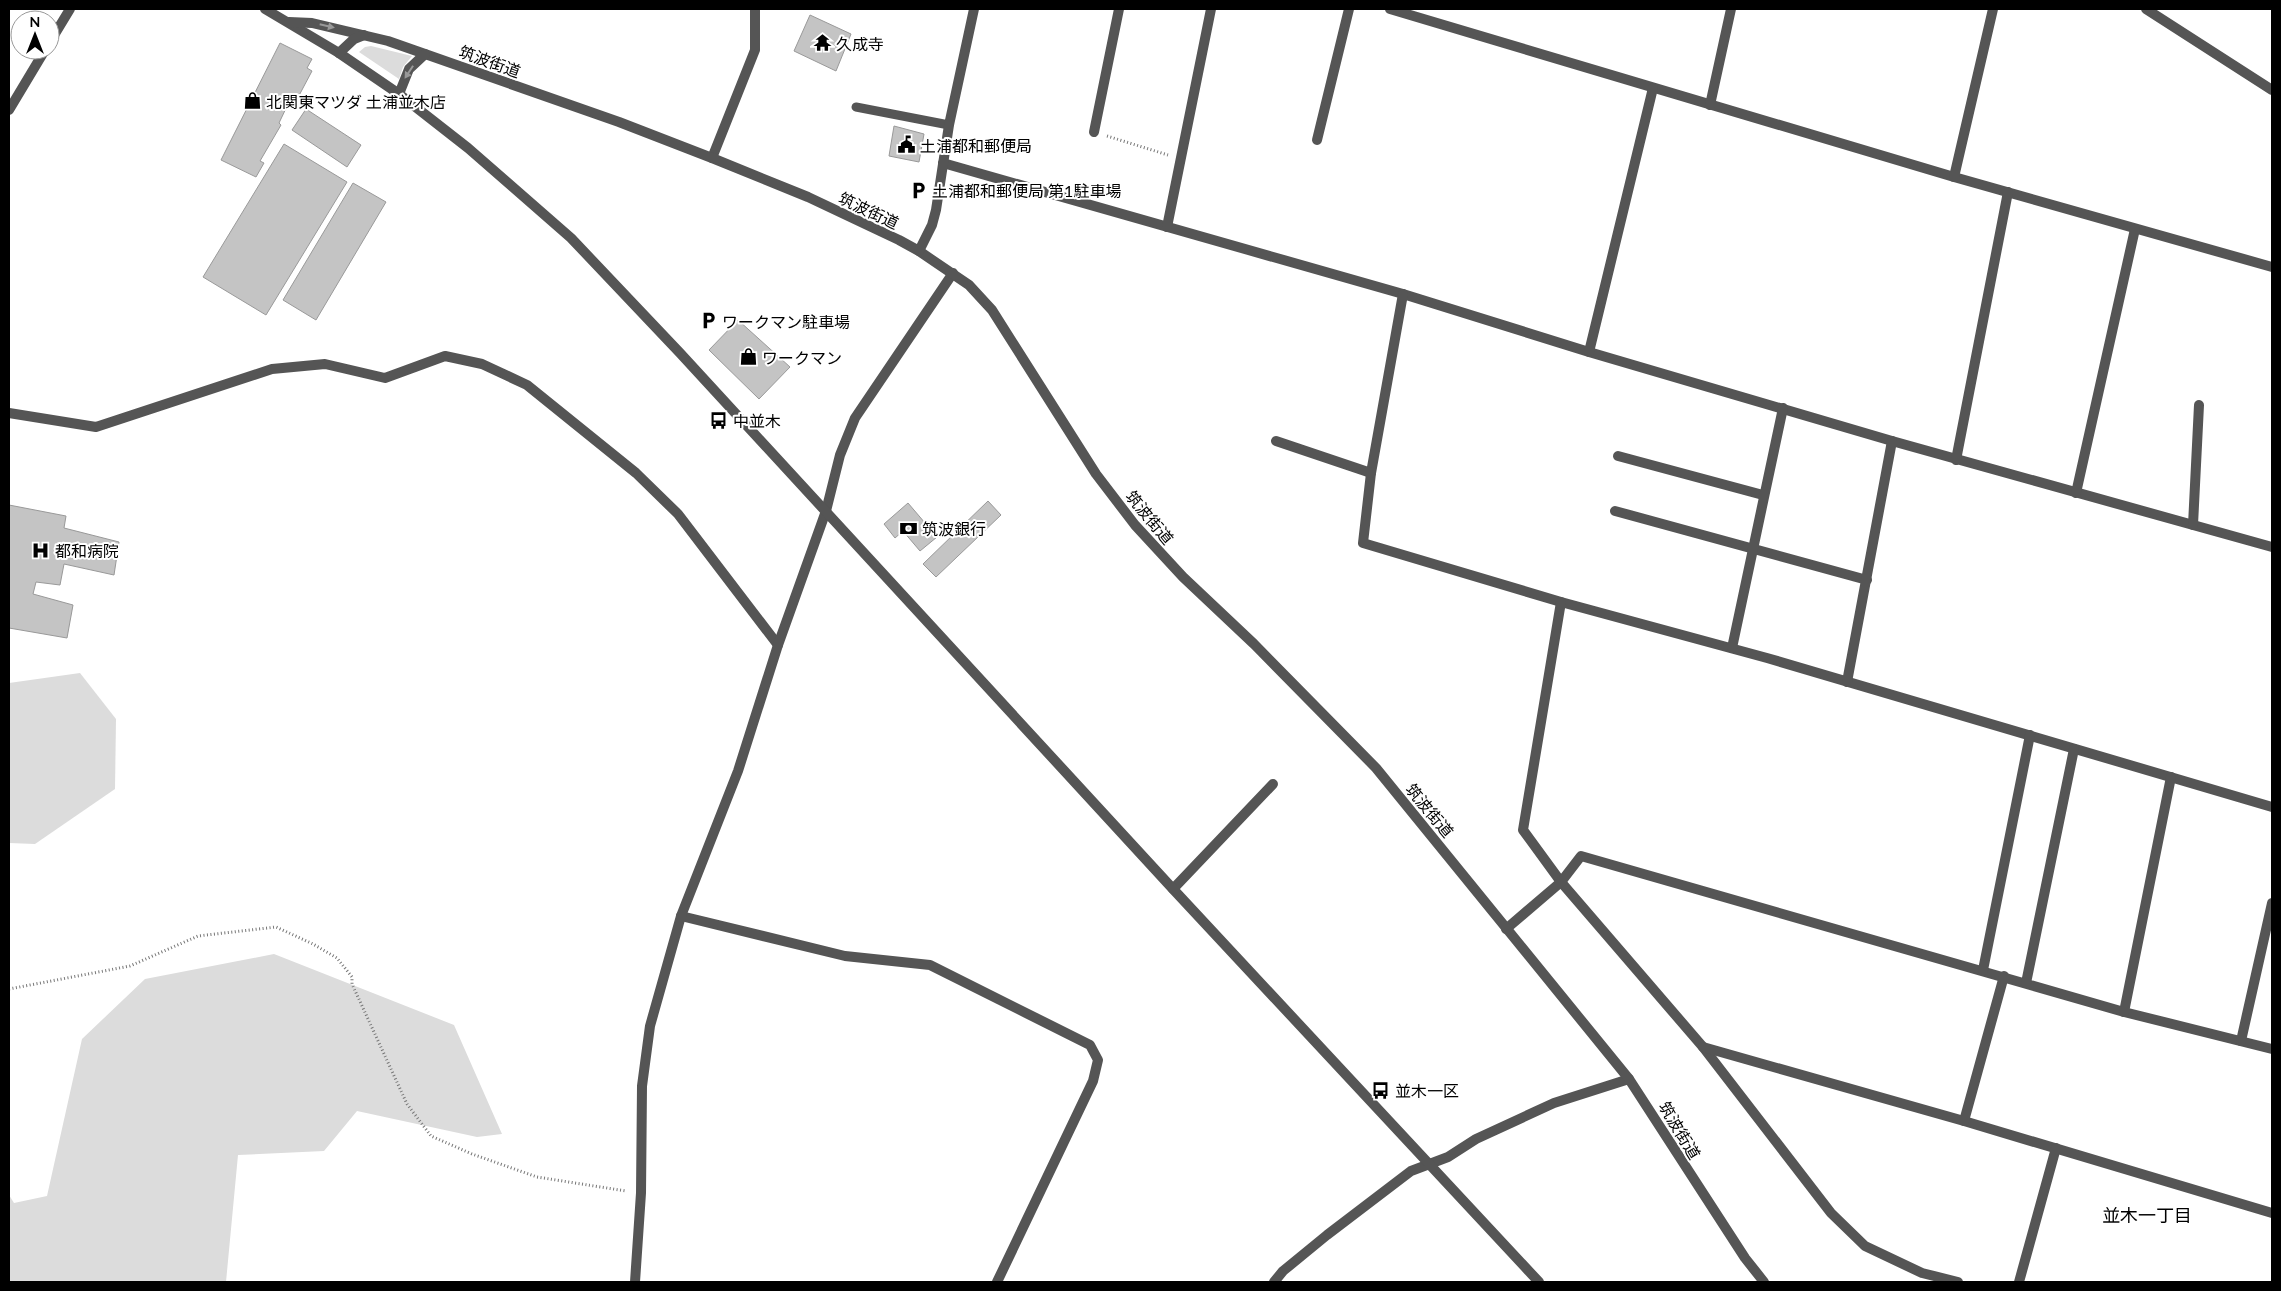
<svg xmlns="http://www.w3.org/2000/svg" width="2281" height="1291" viewBox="0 0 2281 1291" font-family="Lato,'Noto Sans JP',sans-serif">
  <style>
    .green { fill: #dcdcdc }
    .building { fill: #c4c4c4; stroke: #999 }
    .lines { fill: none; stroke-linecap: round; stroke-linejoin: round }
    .path { stroke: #777; stroke-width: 3; stroke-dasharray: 1 2.5; stroke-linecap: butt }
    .service { stroke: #555; stroke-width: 9 }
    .minor { stroke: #555; stroke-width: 10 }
    .tertiary { stroke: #555; stroke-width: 10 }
    .oneway { fill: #999 }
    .labels { text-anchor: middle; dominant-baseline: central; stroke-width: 4; stroke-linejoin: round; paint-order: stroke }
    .poi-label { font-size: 16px; fill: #000; stroke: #fff; text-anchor: start }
    .street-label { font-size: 16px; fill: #000; stroke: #fff }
    .neighbourhood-label { font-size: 18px; fill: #000; stroke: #fff }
  </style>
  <rect width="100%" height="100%" fill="#fff"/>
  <g class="green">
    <polygon points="371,46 412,56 403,67 399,79 359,52 365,47"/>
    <polygon points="80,673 116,719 115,789 35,844 9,843 9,683"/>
    <polygon points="274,954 454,1025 502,1134 477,1137 357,1111 324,1151 238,1155 226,1282 9,1282 9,1195 14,1203 47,1196 82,1039 145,979"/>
  </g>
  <g class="building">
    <polygon points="810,15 851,34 836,71 794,51"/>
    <polygon points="280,43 312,59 307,68 312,71 294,105 289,102 279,123 281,125 260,161 264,163 256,177 221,160"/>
    <polygon points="306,109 361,145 347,167 292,130"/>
    <polygon points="894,126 924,134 919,162 889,156"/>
    <polygon points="284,144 347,182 266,315 203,277"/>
    <polygon points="353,183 386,202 316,320 283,300"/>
    <polygon points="738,320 790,367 759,399 709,350"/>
    <polygon points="988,501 1001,515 936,577 923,564"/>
    <polygon points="908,503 937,537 920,551 903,531 895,538 884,524"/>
    <polygon points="9,505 66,516 64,528 119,542 114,575 64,564 60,585 36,582 33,594 73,605 67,638 9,628"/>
  </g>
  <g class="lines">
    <g class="path">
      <polyline points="1107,136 1168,155"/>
      <polyline points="9,989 130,966 198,936 276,927 313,944 337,958 352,977 352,984 407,1104 431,1136 472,1154 537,1177 626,1191"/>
    </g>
    <polyline class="service" points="856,107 949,125"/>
    <g class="minor">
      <polyline points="1390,9 1954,177 2272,267"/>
      <polyline points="2146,9 2272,90"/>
      <polyline points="1710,105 1731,9"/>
      <polyline points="1094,132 1119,9"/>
      <polyline points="1317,140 1349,9"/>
      <polyline points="712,158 755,50 755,9"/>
      <polyline points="943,163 1403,294 1589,352 1892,441 2272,547"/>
      <polyline points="1954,177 1993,9"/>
      <polyline points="1167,227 1211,9"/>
      <polyline points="1403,294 1371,473 1363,543 1561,602 1767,658 2272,807"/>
      <polyline points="1589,352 1653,88"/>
      <polyline points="9,413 96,427 272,369 325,364 385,378 445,356 482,364 527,385 636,473 678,514 778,645"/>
      <polyline points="1276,441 1371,473"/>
      <polyline points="1618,456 1763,495"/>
      <polyline points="1956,460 2008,192"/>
      <polyline points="2076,493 2135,229"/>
      <polyline points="1615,511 1867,580"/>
      <polyline points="2193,525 2199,405"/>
      <polyline points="1561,602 1523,830 1561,882 1703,1047 1831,1213 1865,1246 1922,1273 1958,1282"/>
      <polyline points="1732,648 1783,408"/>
      <polyline points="1847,682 1892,441"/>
      <polyline points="1173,889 1273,784"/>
      <polyline points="681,916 845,956 930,965 1090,1045 1098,1060 1093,1081 997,1282"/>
      <polyline points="1506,929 1561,882 1581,856 2124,1012 2272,1049"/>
      <polyline points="1983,970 2030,735"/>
      <polyline points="2026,983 2074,749"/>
      <polyline points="2124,1012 2171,777"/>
      <polyline points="2241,1041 2272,903"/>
      <polyline points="1703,1047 1964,1121 2272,1213"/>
      <polyline points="1964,1121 2004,976"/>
      <polyline points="635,1282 641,1193 642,1086 650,1026 681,916 738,771 778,645 826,511 840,455 855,418 953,273"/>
      <polyline points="1274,1282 1283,1271 1327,1235 1411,1171 1448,1157 1476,1139 1554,1103 1629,1079"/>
      <polyline points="2019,1282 2056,1148"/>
    </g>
    <g class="tertiary">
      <polyline points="265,9 339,53 399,94 468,148 571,238 680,353 1173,889 1539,1282"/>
      <polyline points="289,22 312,23 388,41 619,122 712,158 808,197 899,240 919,251 969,285 992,310 1096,474 1135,525 1183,577 1254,644 1376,768 1629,1079 1745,1258 1764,1282"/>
      <polyline points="50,42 70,9"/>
      <polyline points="339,53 354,39 364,35"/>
      <polyline points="399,94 409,69 425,54"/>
      <polyline points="9,110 45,50"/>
      <polyline points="919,251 932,225 936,210 949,125 974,9"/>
    </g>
  </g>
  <defs><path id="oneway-solid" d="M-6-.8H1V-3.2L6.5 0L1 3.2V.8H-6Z" transform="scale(1.25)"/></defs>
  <g class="oneway">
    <use href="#oneway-solid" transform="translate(327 26) rotate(13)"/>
    <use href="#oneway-solid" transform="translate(409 72) rotate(123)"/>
  </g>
  <defs>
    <symbol id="temple-bare" viewBox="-9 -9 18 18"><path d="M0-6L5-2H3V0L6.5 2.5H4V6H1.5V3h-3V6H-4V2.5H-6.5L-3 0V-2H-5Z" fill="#000" stroke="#fff" stroke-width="2.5" paint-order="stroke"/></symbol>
    <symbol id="shop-bare" viewBox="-9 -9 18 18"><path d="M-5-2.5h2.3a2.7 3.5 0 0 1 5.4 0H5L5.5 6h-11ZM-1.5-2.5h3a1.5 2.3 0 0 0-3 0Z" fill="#000" stroke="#fff" stroke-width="2.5" paint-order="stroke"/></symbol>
    <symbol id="civic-bare" viewBox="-9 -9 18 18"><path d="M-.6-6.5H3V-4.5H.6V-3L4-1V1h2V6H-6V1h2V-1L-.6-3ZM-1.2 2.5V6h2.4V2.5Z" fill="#000" stroke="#fff" stroke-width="2.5" paint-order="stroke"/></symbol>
    <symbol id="parking-bare" viewBox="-9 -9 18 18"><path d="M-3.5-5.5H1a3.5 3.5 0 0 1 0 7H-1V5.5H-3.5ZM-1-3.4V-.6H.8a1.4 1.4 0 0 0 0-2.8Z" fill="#000" stroke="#fff" stroke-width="2.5" paint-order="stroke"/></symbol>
    <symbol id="bus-bare" viewBox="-9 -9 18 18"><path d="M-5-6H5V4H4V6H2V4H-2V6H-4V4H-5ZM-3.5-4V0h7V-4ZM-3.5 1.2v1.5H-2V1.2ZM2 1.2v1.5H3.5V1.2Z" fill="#000" stroke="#fff" stroke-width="2.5" paint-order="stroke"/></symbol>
    <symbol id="bank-bare" viewBox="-9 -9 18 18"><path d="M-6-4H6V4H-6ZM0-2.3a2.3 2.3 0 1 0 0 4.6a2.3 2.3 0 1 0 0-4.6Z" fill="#000" stroke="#fff" stroke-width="2.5" paint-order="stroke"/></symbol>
    <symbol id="hospital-bare" viewBox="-9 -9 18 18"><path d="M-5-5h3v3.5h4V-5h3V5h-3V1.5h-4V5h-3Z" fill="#000" stroke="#fff" stroke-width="2.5" paint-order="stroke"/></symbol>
  </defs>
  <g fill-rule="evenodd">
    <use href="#temple-bare" x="810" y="30" width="25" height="25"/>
    <use href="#shop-bare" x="240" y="88" width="25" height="25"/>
    <use href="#civic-bare" x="894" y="132" width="25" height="25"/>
    <use href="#parking-bare" x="906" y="178" width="25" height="25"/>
    <use href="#parking-bare" x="696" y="308" width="25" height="25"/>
    <use href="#shop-bare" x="736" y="344" width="25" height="25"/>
    <use href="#bus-bare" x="706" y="408" width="25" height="25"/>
    <use href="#bank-bare" x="896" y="516" width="25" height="25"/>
    <use href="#hospital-bare" x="28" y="538" width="25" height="25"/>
    <use href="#bus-bare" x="1368" y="1078" width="25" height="25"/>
  </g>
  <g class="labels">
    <g class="poi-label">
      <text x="836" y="43">久成寺</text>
      <text x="266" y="101">北関東マツダ 土浦並木店</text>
      <text x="920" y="145">土浦都和郵便局</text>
      <text x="932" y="190">土浦都和郵便局 第1駐車場</text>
      <text x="722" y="321">ワークマン駐車場</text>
      <text x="762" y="357">ワークマン</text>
      <text x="733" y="420">中並木</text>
      <text x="922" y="528">筑波銀行</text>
      <text x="55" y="550">都和病院</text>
      <text x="1395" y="1090">並木一区</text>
    </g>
    <g class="street-label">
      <text transform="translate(490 61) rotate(20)">筑波街道</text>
      <text transform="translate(869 210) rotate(25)">筑波街道</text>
      <text transform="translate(1150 517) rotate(50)">筑波街道</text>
      <text transform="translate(1430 810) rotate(50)">筑波街道</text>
      <text transform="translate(1680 1130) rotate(59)">筑波街道</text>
    </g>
    <g class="neighbourhood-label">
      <text x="2147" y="1215">並木一丁目</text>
    </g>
  </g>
  <rect width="2281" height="1291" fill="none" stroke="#000000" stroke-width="20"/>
  <g transform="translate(35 35)"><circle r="24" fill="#ffffff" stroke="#999999"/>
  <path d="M0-4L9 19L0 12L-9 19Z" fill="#000000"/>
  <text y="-8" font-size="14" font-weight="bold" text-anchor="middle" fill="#000000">N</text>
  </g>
</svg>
